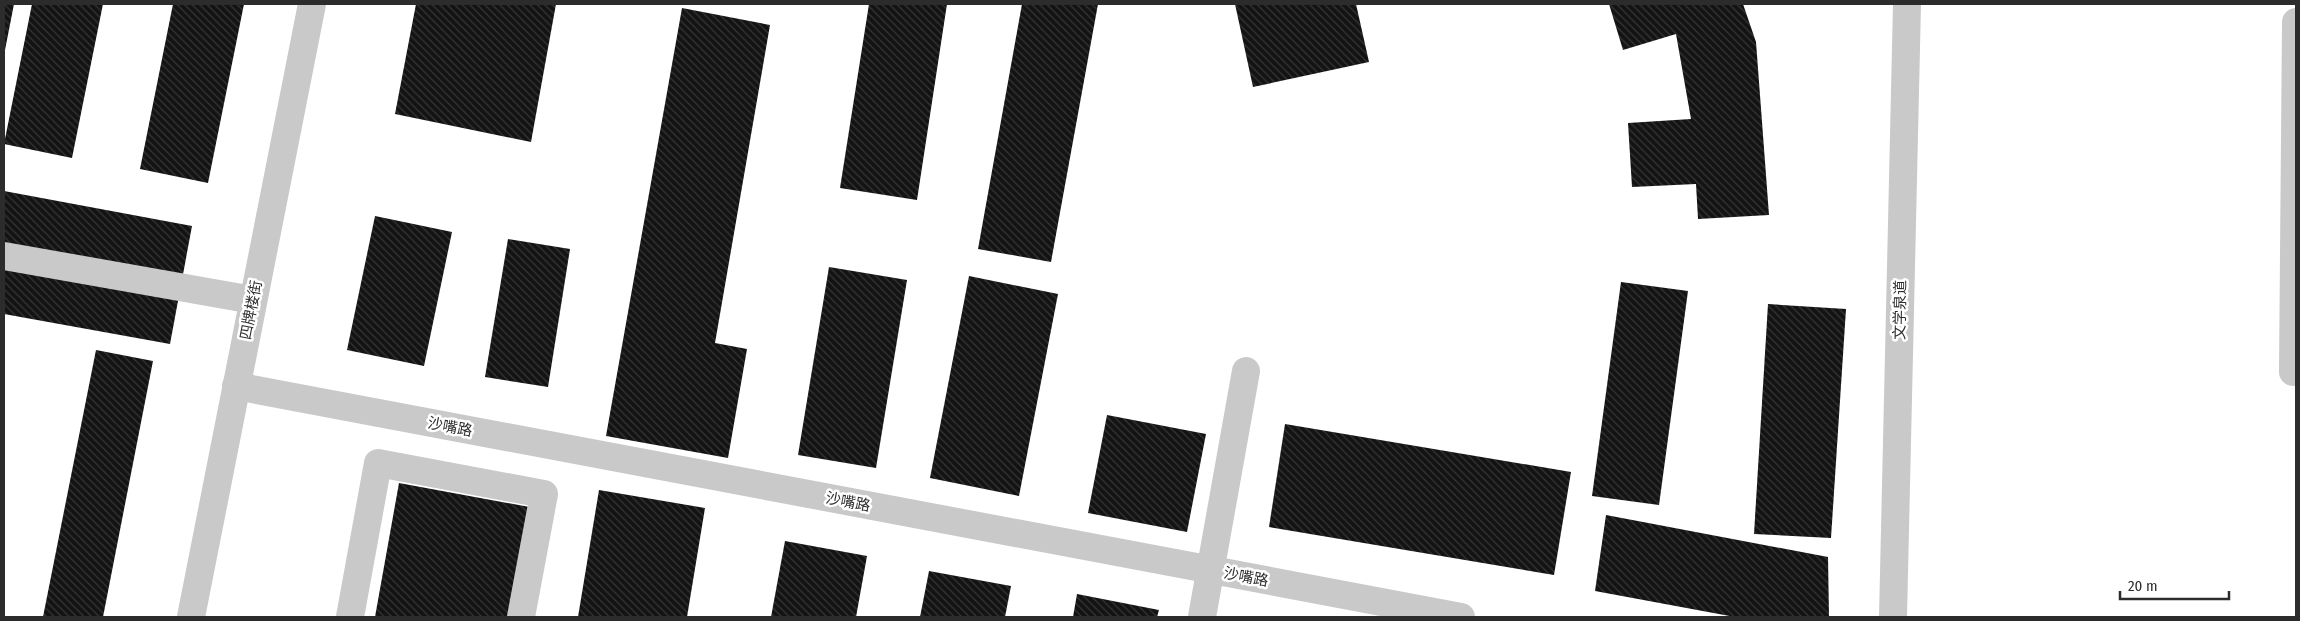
<svg xmlns="http://www.w3.org/2000/svg" width="2300" height="621" viewBox="0 0 2300 621" font-family="'Fira Sans Condensed','Noto Sans SC',sans-serif">
  <style>
    .building { fill: url(#building-back-hatch) }
    .lines { fill: none; stroke-linecap: round; stroke-linejoin: round }
    .minor { stroke: #c9c9c9; stroke-width: 28 }
    .labels { text-anchor: middle; dominant-baseline: central; stroke-width: 5; stroke-linejoin: round; paint-order: stroke }
    .street-label { font-size: 15px; fill: #2c2c2c; stroke: #fff }
  </style>
  <defs>
    <pattern id="building-back-hatch" width="6" height="6" patternUnits="userSpaceOnUse" patternTransform="scale(1.25)"><rect width="6" height="6" fill="#131313"/><path d="M-1 5l2 2M0 0l6 6M5-1l2 2" fill="none" stroke="#363636"/></pattern>
  </defs>
  <rect width="100%" height="100%" fill="#fff"/>
  <g class="building">
    <polygon points="4,4 14,4 5,50 4,50"/>
    <polygon points="32,4 103,4 72,158 4,144"/>
    <polygon points="173,4 244,4 208,183 140,169"/>
    <polygon points="416,4 556,4 531,142 395,114"/>
    <polygon points="869,4 947,4 917,200 840,188"/>
    <polygon points="1022,4 1098,4 1051,262 978,249"/>
    <polygon points="1235,4 1356,4 1369,62 1253,87"/>
    <polygon points="1609,4 1743,4 1756,42 1769,215 1698,219 1696,184 1632,187 1628,123 1691,119 1676,34 1623,50"/>
    <polygon points="682,8 770,25 715,343 747,349 728,458 606,436"/>
    <polygon points="4,191 192,226 170,344 4,314"/>
    <polygon points="375,216 452,232 424,366 347,350"/>
    <polygon points="508,239 570,249 548,387 485,377"/>
    <polygon points="829,267 907,280 876,468 798,455"/>
    <polygon points="969,276 1058,294 1019,496 930,478"/>
    <polygon points="1621,282 1688,291 1659,505 1592,496"/>
    <polygon points="1768,304 1846,309 1831,538 1754,534"/>
    <polygon points="96,350 153,361 103,617 43,617"/>
    <polygon points="1107,415 1206,434 1187,532 1088,513"/>
    <polygon points="1285,424 1571,472 1554,575 1269,527"/>
    <polygon points="399,483 535,508 515,617 375,617"/>
    <polygon points="599,490 705,508 687,617 578,617"/>
    <polygon points="1606,515 1828,557 1829,617 1735,617 1595,591"/>
    <polygon points="785,541 867,556 856,617 771,617"/>
    <polygon points="929,571 1011,586 1005,617 920,617"/>
    <polygon points="1077,594 1159,610 1157,617 1073,617"/>
  </g>
  <g class="lines">
    <g class="minor">
      <polyline points="4,256 253,300"/>
      <polyline points="2293,372 2296,22"/>
      <polyline points="236,386 1461,617"/>
      <polyline points="191,617 312,4"/>
      <polyline points="350,617 378,463 544,494 521,617"/>
      <polyline points="1202,617 1246,371"/>
      <polyline points="1893,617 1907,4"/>
    </g>
  </g>
  <g class="labels">
    <g class="street-label">
      <text transform="translate(251 310) rotate(-79)">四牌楼街</text>
      <text transform="translate(1900 310) rotate(-89)">文学泉道</text>
      <text transform="translate(450 427) rotate(11)">沙嘴路</text>
      <text transform="translate(848 502) rotate(11)">沙嘴路</text>
      <text transform="translate(1246 577) rotate(11)">沙嘴路</text>
    </g>
  </g>
  <rect width="2300" height="621" fill="none" stroke="#2c2c2c" stroke-width="10"/>
  <path d="M2120 591v8h109v-8" fill="none" stroke="#2c2c2c" stroke-width="2.5"/>
  <text x="2128" y="591" font-size="15" fill="#2c2c2c" stroke="#ffffff" stroke-width="4" paint-order="stroke">20 m</text>
</svg>
